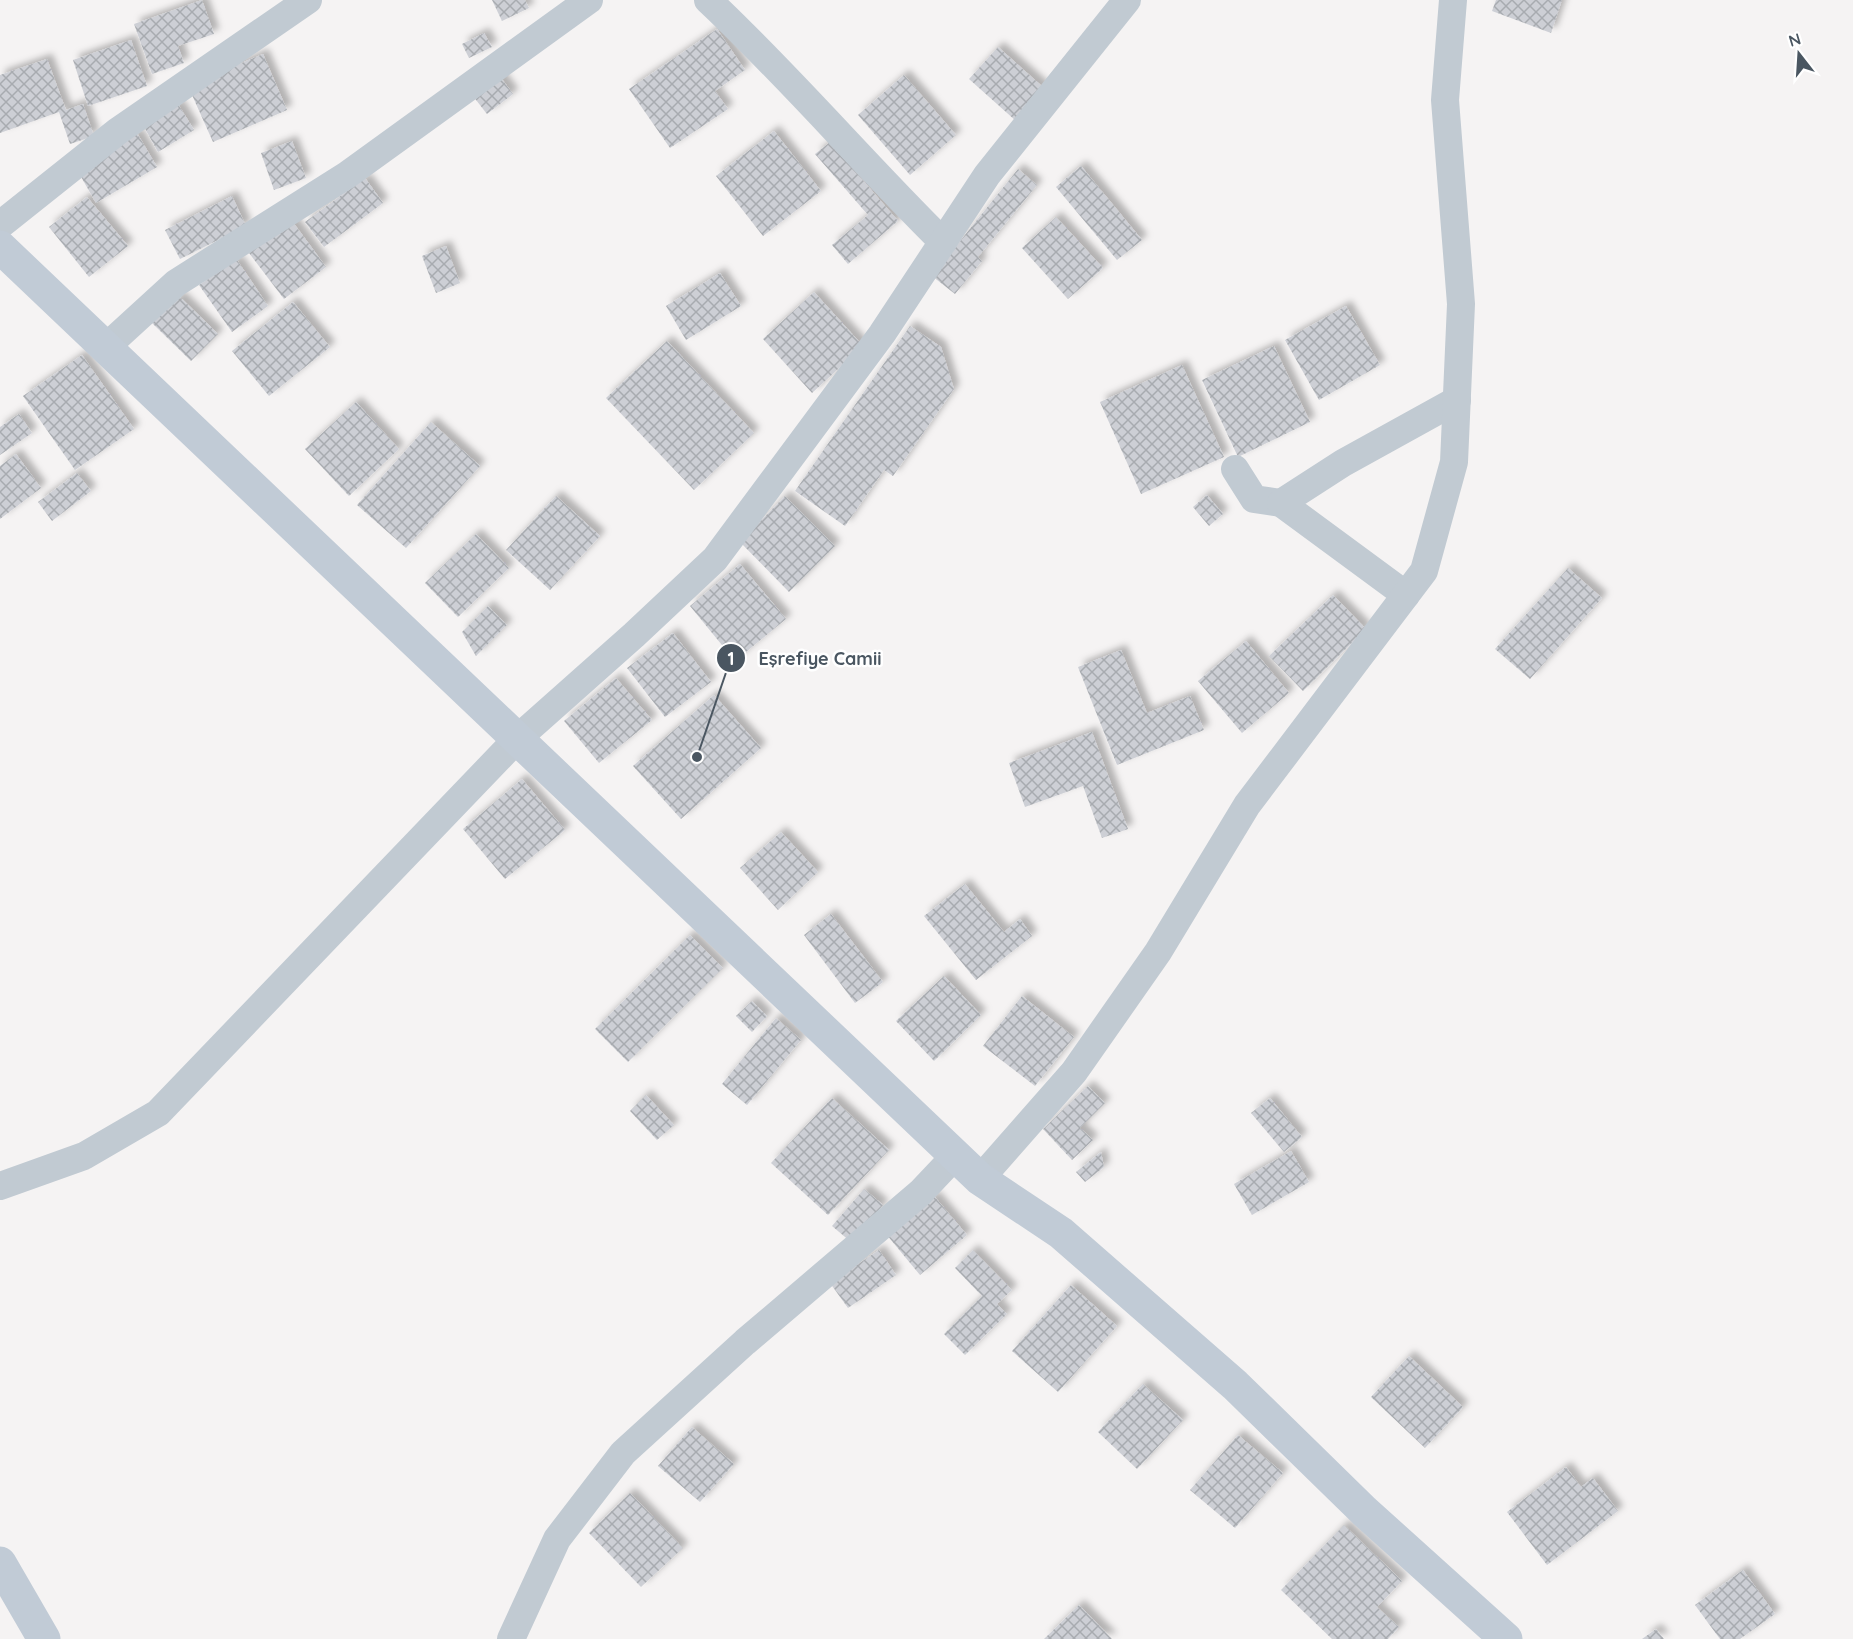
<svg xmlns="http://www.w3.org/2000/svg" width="1853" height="1639" viewBox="0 0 1853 1639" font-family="Quicksand,sans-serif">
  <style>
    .building { fill: url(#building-cross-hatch); filter: url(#shadow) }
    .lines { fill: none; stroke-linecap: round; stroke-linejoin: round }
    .street { stroke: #c1cad2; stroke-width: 28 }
    .secondary { stroke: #c1cbd6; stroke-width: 33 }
    .leader { fill: none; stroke: #4a5661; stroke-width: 2 }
    .callout-dot { fill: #4a5661; stroke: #fff; stroke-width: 2 }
    .mark-label { font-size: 18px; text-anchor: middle; font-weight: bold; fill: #fff }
    .callout-label { font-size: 18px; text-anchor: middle; font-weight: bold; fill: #4a5661; stroke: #fff; stroke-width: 5; stroke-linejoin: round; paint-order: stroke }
  </style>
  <defs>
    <pattern id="building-cross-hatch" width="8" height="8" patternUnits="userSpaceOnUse" patternTransform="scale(1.5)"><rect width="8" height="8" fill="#cdcfd5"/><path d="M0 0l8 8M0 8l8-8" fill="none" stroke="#a8abb0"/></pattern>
    <filter id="shadow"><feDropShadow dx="5.5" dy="-5.5" stdDeviation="3" flood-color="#0004"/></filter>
  </defs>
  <rect width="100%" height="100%" fill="#f5f3f3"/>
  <g class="building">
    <polygon points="202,0 214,34 178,46 184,63 152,74 134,24"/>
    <polygon points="492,0 525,0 529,8 502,21"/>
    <polygon points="1496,0 1562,0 1551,33 1492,11"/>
    <polygon points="717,29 745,70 715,91 728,109 670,148 629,89"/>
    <polygon points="484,33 492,47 469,58 462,44"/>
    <polygon points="131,40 147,86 88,106 73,60"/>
    <polygon points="998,47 1045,89 1016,121 969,79"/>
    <polygon points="263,54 287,110 213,142 188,86"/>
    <polygon points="47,59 66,110 83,104 94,136 70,144 59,112 0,133 0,75"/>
    <polygon points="496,71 513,94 487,114 469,91"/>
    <polygon points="904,75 956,135 910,175 858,115"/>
    <polygon points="178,104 194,130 158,152 143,125"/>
    <polygon points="774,131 821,191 763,236 716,176"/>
    <polygon points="137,133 157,167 96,203 76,168"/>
    <polygon points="292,141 306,178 274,190 261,153"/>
    <polygon points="830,142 898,221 848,264 832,245 868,215 815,154"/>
    <polygon points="1081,166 1142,240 1117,260 1056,187"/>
    <polygon points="1018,169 1037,185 978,257 982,261 955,294 932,276"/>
    <polygon points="365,178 383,203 324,247 305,222"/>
    <polygon points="232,196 246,226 180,259 165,230"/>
    <polygon points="87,197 128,246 89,277 49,227"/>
    <polygon points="1056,217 1103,268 1068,299 1022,248"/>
    <polygon points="292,221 326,267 284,299 249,253"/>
    <polygon points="446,246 460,283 436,293 422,256"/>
    <polygon points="237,260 268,306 232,332 199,285"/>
    <polygon points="720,273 741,306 686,340 666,306"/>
    <polygon points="814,292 863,346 812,393 763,339"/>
    <polygon points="179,296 218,334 191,361 152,323"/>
    <polygon points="293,302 330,347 269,396 232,351"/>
    <polygon points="1346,306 1380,365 1319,400 1285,340"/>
    <polygon points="910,326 941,347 954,389 893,476 884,470 845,526 795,491"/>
    <polygon points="667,341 754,433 694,490 606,398"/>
    <polygon points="1274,346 1310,422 1238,457 1202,380"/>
    <polygon points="82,355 134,429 75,470 23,396"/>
    <polygon points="1182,365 1224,457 1141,494 1100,402"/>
    <polygon points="356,402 399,449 349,496 305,449"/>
    <polygon points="19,414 32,433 0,455 0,427"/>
    <polygon points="431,422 480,466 406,548 357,505"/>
    <polygon points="16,454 41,488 0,519 0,466"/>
    <polygon points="77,473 91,491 52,521 38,502"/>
    <polygon points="1207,495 1223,514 1209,526 1193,507"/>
    <polygon points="556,496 600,536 550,590 506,550"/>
    <polygon points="785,496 835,546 789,592 740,542"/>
    <polygon points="476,534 509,568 458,617 425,583"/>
    <polygon points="740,564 786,619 735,661 690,606"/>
    <polygon points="1568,568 1602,598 1530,679 1495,649"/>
    <polygon points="1333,595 1366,629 1303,691 1269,656"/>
    <polygon points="488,606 507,625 476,656 462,632"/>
    <polygon points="673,633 711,682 665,717 627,668"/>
    <polygon points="1246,641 1289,693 1242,733 1198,681"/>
    <polygon points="1121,650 1147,713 1190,696 1204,730 1117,765 1078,667"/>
    <polygon points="616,678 652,720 599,763 564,721"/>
    <polygon points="714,695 761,748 681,819 633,766"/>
    <polygon points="1092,732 1128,829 1102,838 1083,786 1025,807 1009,763"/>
    <polygon points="522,779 565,830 505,879 463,829"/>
    <polygon points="781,832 818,872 778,910 740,868"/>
    <polygon points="965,884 1004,932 1020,919 1032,936 976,980 924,916"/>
    <polygon points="831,914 883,982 855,1003 804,935"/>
    <polygon points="690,935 723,968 628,1062 595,1029"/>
    <polygon points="944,976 981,1015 934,1061 896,1021"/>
    <polygon points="1022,996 1074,1037 1035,1086 983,1046"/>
    <polygon points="752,1001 767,1016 752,1032 736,1016"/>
    <polygon points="776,1018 801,1040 747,1105 722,1084"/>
    <polygon points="1088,1086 1105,1103 1080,1128 1093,1140 1072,1160 1043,1129"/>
    <polygon points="646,1095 674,1125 657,1140 630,1111"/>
    <polygon points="832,1098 889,1150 828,1215 771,1163"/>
    <polygon points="1270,1098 1302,1137 1284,1152 1251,1113"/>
    <polygon points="1291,1151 1309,1182 1252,1215 1234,1184"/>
    <polygon points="1101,1152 1104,1167 1085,1182 1076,1172"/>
    <polygon points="864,1189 883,1205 851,1242 832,1226"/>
    <polygon points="934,1196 967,1235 920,1275 886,1234"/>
    <polygon points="879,1250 896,1275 848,1308 830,1283"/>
    <polygon points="973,1250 1012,1290 997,1304 1007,1314 965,1355 944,1334 982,1296 955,1268"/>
    <polygon points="1071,1285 1117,1326 1058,1392 1012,1351"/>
    <polygon points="1409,1356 1463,1407 1425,1448 1371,1397"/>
    <polygon points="1143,1384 1183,1420 1137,1469 1098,1432"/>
    <polygon points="692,1427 734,1464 700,1502 658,1466"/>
    <polygon points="1238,1435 1283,1473 1235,1528 1190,1490"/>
    <polygon points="1566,1467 1581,1487 1593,1478 1618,1511 1547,1565 1507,1512"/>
    <polygon points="630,1493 683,1548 641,1587 589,1533"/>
    <polygon points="1344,1525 1402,1581 1377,1607 1399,1627 1388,1639 1332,1639 1281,1590"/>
    <polygon points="1743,1570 1775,1614 1740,1639 1720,1639 1695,1605"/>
    <polygon points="1079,1605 1112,1639 1044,1639"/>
    <polygon points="1656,1629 1664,1639 1642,1639"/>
  </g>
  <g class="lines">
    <g class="street">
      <path d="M708,0c82,77 155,163 235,242"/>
      <polyline points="0,225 118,131 308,0"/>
      <polyline points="106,347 176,283 347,175 589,0"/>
      <polyline points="1235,469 1254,499 1281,503"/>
      <polyline points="1406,595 1281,503 1343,463 1457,400"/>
      <polyline points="980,1179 1074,1072 1158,952 1247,805 1424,571 1454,462 1461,304 1445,100 1453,0"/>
      <polyline points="0,1186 84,1156 158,1113 518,738 634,635 715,559 882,334 987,175 1127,0"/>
      <polyline points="511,1639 557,1539 623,1453 745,1342 920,1193 955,1156"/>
    </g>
    <g class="secondary">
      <polyline points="0,247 980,1179 1061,1233 1235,1385 1364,1511 1506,1639"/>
      <polyline points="0,1563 44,1639"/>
    </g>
  </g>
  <path class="leader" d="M697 757L731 658"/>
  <g class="callout-dot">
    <circle cx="697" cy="757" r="6"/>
    <circle cx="731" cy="658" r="15"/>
  </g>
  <g class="mark-label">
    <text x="731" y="665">1</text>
  </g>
  <g class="callout-label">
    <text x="820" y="665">Eşrefiye Camii</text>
  </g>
  <g transform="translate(1799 54) rotate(343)" stroke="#ffffff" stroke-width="4.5" paint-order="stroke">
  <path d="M0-4.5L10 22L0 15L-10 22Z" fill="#4a5661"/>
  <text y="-9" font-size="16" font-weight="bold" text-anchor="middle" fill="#4a5661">N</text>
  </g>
</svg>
